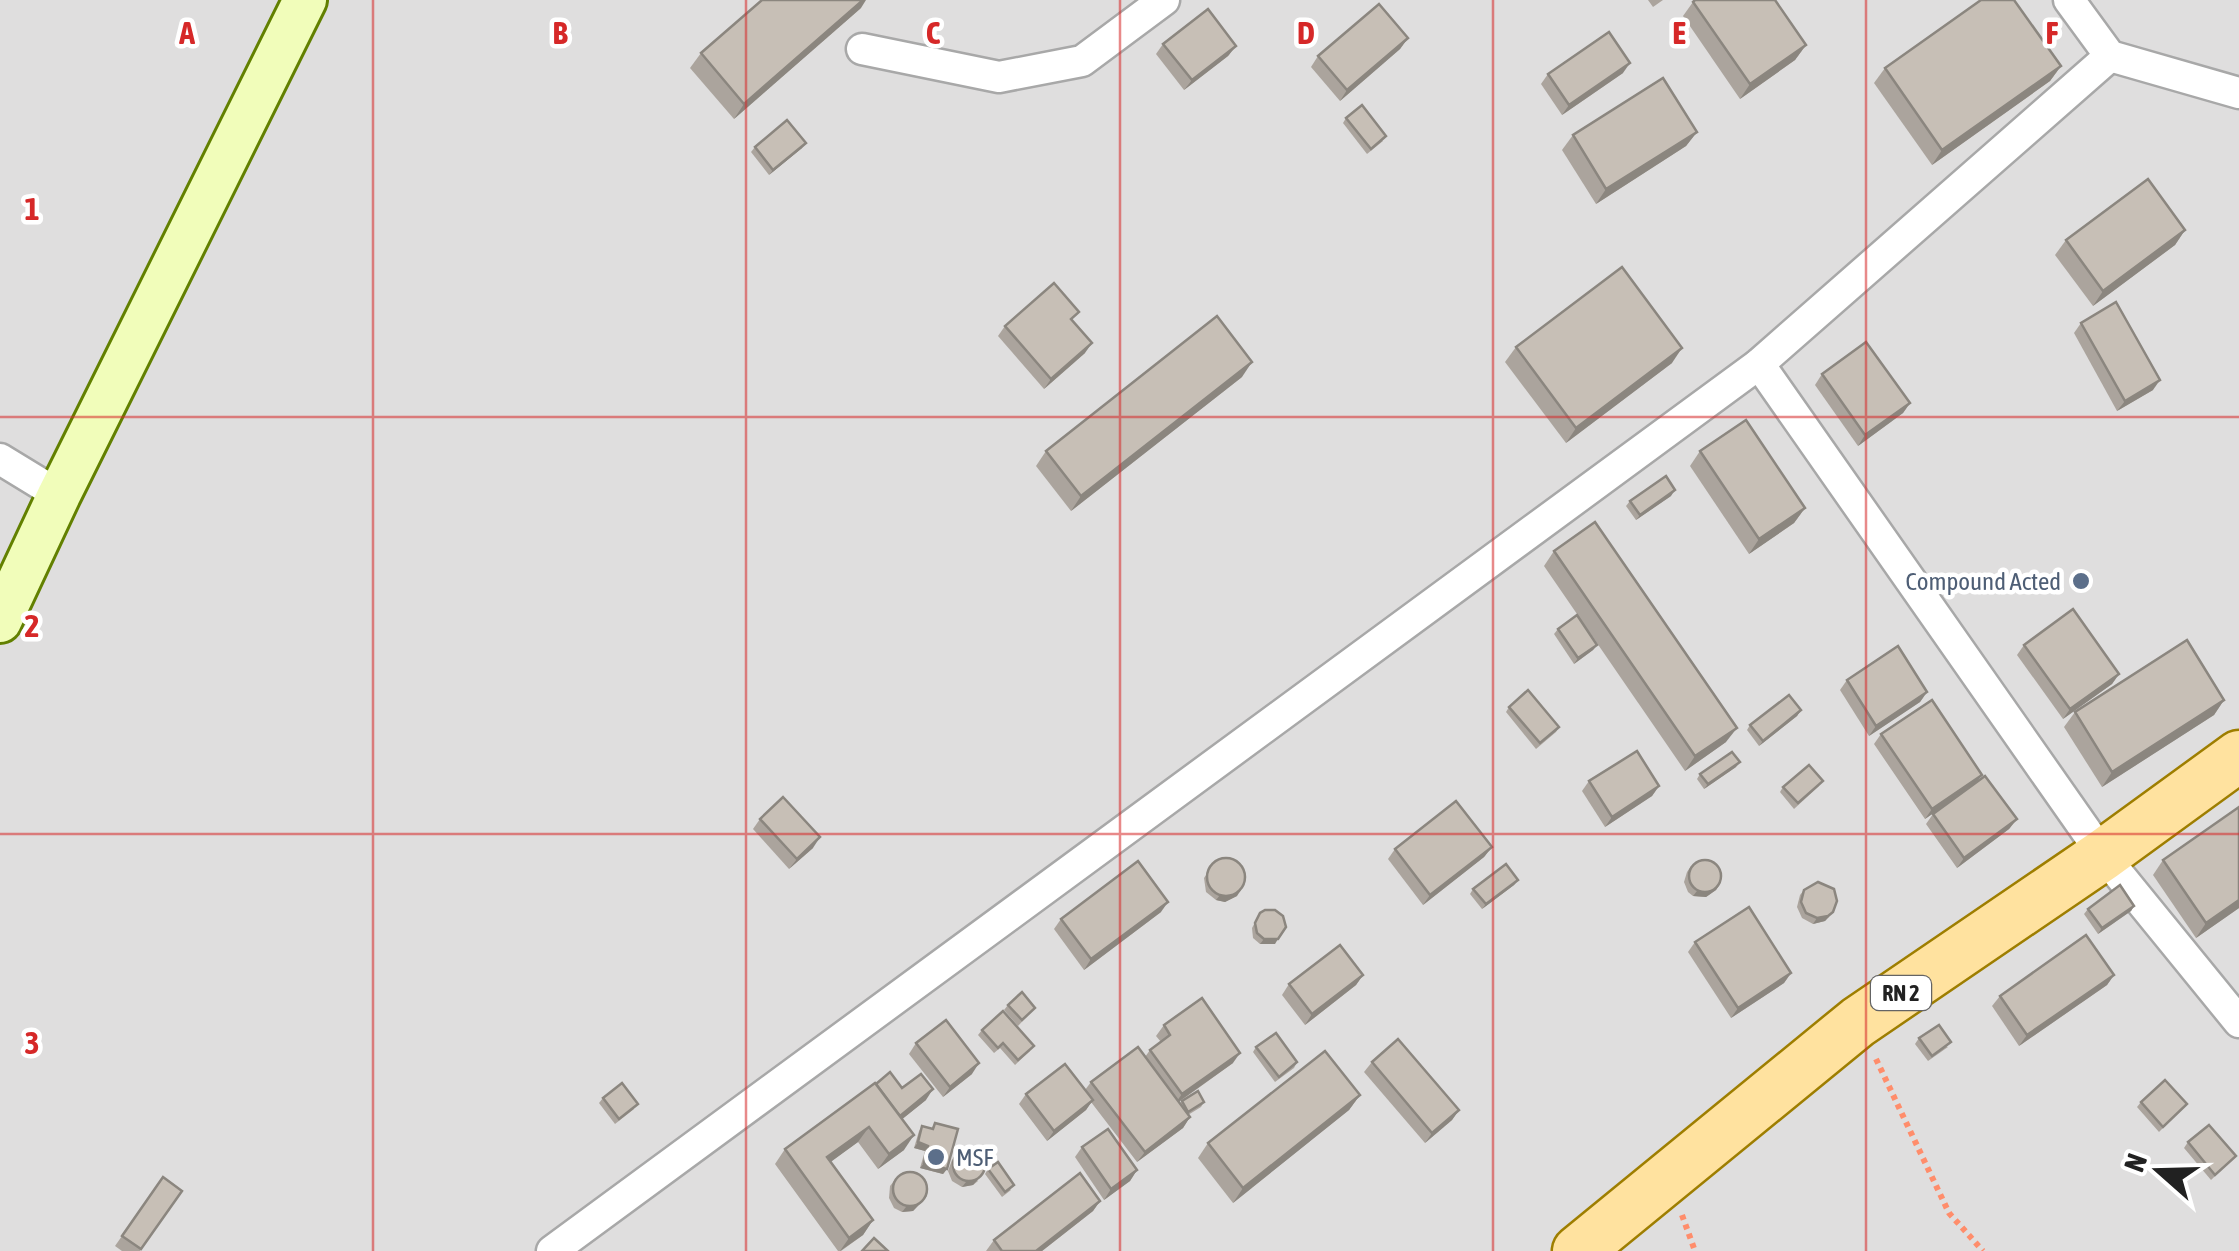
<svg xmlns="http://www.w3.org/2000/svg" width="2239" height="1251" viewBox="0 0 2239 1251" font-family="'Asap Condensed',sans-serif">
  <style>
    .residential { fill: #dfdede }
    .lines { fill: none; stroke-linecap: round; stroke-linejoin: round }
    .street-casing { stroke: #a8a8a8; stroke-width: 35 }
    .secondary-casing { stroke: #628000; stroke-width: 48 }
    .primary-casing { stroke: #9e7e00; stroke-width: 55 }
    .path { stroke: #ff8d6b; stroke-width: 6; stroke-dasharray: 5 5; stroke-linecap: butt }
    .street { stroke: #fff; stroke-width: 30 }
    .secondary { stroke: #f1fdba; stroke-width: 42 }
    .primary { stroke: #ffe29f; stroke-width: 50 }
    .wall { fill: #aba49d }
    .shaded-wall { fill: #8b867f }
    .building { fill: #c7bfb6; stroke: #8b867f; stroke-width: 2.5 }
    .grid { fill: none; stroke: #d62828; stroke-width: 2.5; stroke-opacity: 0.55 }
    .service-dot { fill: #5c6f8a; stroke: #fff; stroke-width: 4 }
    .labels { text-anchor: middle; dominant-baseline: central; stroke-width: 9; stroke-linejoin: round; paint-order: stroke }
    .shield { fill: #fff; stroke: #646464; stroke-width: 2.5 }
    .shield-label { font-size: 22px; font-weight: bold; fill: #212121 }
    .service-label { font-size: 25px; fill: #4e5e75; stroke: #fff; text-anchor: end }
    .grid-label { font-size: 32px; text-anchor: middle; font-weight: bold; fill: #d62828; stroke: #fff; stroke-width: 9; stroke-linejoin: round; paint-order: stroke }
  </style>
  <rect width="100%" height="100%" fill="#f2f0e7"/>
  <rect class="residential" x="0" y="0" width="2239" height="1251"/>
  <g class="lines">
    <defs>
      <g id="street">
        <polyline points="2069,0 2110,56 2239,93"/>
        <polyline points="862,49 999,77 1082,61 1164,0"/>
        <polyline points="1759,364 2103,855 2239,1022"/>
        <polyline points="0,459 59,495"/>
        <polyline points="552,1251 1759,364 2110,56"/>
      </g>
      <polyline id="secondary" points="0,621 59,495 305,0"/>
      <polyline id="primary" points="1578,1251 1858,1022 2103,855 2239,756"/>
    </defs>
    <use href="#street" class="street-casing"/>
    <use href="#secondary" class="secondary-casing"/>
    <use href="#primary" class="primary-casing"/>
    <g class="path">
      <polyline points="1876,1059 1949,1213 1983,1251"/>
      <polyline points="1682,1215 1695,1251"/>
    </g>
    <use href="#street" class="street"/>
    <use href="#secondary" class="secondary"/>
    <use href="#primary" class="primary"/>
  </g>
  <g class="wall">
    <polygon points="1648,0 1663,0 1653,7"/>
    <polygon points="1693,2 1806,45 1795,60 1740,99 1683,16"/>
    <polygon points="861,8 734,119 690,68 701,53"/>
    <polygon points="1408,38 1400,49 1340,101 1311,67 1318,56"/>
    <polygon points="1163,44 1236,46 1228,56 1184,90 1156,54"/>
    <polygon points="2061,66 2050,81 1932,165 1874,83 1885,68"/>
    <polygon points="1623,73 1562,115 1541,84 1548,74"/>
    <polygon points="1346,118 1383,141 1367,154 1343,123"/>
    <polygon points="1697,132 1686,146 1596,204 1562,150 1573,135"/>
    <polygon points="755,147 802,148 769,175 751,152"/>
    <polygon points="2185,230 2175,245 2093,306 2055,255 2066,240"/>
    <polygon points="1073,321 1085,353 1044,389 998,336 1005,326"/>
    <polygon points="2081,323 2153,390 2117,411 2074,333"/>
    <polygon points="1516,347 1672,363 1566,443 1505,362"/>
    <polygon points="1822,374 1910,403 1903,413 1858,446 1815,385"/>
    <polygon points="1242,377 1071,511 1036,466 1046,451"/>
    <polygon points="1700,451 1805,508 1794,523 1749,554 1690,466"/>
    <polygon points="1671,496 1636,520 1626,506 1630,501"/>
    <polygon points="1554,551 1726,742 1685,771 1544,566"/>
    <polygon points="1558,629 1597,645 1593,650 1574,664 1554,634"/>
    <polygon points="2024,645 2119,674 2112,684 2063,719 2017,655"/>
    <polygon points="1847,680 1927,692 1920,702 1869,736 1840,690"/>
    <polygon points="2224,700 2214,715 2102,787 2064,727 2075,712"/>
    <polygon points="1509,707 1559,727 1556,732 1536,749 1506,712"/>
    <polygon points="1801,710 1797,716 1759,746 1747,730 1750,725"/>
    <polygon points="1881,734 1982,775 1977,782 2017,819 2009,829 1957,868 1926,824 1933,814 1945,805 1925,819 1874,744"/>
    <polygon points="1736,767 1704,789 1697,779 1700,774"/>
    <polygon points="1589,781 1659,786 1652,796 1605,827 1582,791"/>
    <polygon points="1819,786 1794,809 1780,792 1783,787"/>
    <polygon points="2239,807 2239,908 2196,938 2153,875 2163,860"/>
    <polygon points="760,819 813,848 789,869 753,829"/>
    <polygon points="1492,847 1484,857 1423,905 1388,859 1395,849"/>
    <polygon points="1215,862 1237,896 1225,902 1216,900 1206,892 1204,878"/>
    <polygon points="1691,866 1719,885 1716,890 1706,897 1693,896 1688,892 1684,882 1687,872"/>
    <polygon points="1518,880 1514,885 1482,909 1470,894 1473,889"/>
    <polygon points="1804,890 1829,917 1825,921 1813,924 1802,918 1797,907 1800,895"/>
    <polygon points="2134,906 2131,911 2098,934 2084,914 2088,909"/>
    <polygon points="1161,912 1084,970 1054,929 1061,919"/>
    <polygon points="1260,913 1275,944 1260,944 1253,938 1252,928"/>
    <polygon points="1695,942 1791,973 1784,983 1731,1018 1688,952"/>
    <polygon points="1363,975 1356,985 1305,1025 1282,995 1289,984"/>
    <polygon points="2114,975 2107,985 2019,1046 1992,1006 2000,996"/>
    <polygon points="1008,1005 1035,1008 1018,1026 1004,1010"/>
    <polygon points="1164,1025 1233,1063 1179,1102 1180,1104 1182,1101 1204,1102 1201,1107 1188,1115 1190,1117 1183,1128 1137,1162 1091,1102 1086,1110 1047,1141 1019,1104 1026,1094 1085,1090 1091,1082 1145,1057 1150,1050 1161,1042 1156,1036"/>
    <polygon points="982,1030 1030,1051 1015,1065 1000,1048 994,1053 978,1035"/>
    <polygon points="1919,1038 1948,1047 1928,1061 1915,1044"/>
    <polygon points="916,1043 972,1074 943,1097 909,1054"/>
    <polygon points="1256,1047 1297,1062 1294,1068 1275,1082 1253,1052"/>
    <polygon points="1372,1062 1459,1110 1452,1120 1425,1143 1364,1072"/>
    <polygon points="902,1088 926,1100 902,1119 904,1150 878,1169 858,1142 830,1162 873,1220 863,1235 841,1251 838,1251 775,1164 785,1149"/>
    <polygon points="1360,1095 1349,1110 1233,1203 1198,1158 1208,1143"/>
    <polygon points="603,1098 634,1109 615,1124 599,1103"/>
    <polygon points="2141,1102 2187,1104 2159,1132 2137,1107"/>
    <polygon points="935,1123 947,1169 943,1174 920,1168 925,1151 914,1148 919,1131 922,1126 931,1129"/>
    <polygon points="2188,1142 2236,1156 2211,1180 2184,1148"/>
    <polygon points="1082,1147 1137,1170 1130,1181 1104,1200 1075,1157"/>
    <polygon points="955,1155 978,1181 973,1185 962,1187 952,1181 948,1171 952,1160"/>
    <polygon points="988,1169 1011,1190 1002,1197 985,1174"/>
    <polygon points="163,1177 182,1191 140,1251 122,1251 115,1246"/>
    <polygon points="894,1181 923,1201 913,1211 902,1212 894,1208 889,1198 890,1186"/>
    <polygon points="1100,1201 1093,1211 1042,1251 986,1251 994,1240"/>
  </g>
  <g class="shaded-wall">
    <polygon points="863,0 866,0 861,8 734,119 744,104"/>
    <polygon points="1408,38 1400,49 1340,101 1347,90"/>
    <polygon points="1806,45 1795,60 1740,99 1750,84"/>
    <polygon points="1236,46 1228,56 1184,90 1192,80"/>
    <polygon points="1630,63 1623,73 1562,115 1569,105"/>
    <polygon points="2061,66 2050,81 1932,165 1942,150"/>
    <polygon points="1697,132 1686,146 1596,204 1606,189"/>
    <polygon points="806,143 802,148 769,175 773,170"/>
    <polygon points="2185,230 2175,245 2093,306 2103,291"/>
    <polygon points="1092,343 1085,353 1044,389 1051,379"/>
    <polygon points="1682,348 1672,363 1566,443 1576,428"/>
    <polygon points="1252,362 1242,377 1071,511 1081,496"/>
    <polygon points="2160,380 2153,390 2117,411 2125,401"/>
    <polygon points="1910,403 1903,413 1858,446 1865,435"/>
    <polygon points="1675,490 1671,496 1636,520 1640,515"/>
    <polygon points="1805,508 1794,523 1749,554 1759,539"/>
    <polygon points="1597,645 1593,650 1574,664 1578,658"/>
    <polygon points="2119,674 2112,684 2063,719 2070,709"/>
    <polygon points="1927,692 1920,702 1869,736 1876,726"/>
    <polygon points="2224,700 2214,715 2102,787 2112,772"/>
    <polygon points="1801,710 1797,716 1759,746 1763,741"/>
    <polygon points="1737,728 1726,742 1685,771 1695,756"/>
    <polygon points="1740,762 1736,767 1704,789 1708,784"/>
    <polygon points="1982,775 1974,785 1925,819 1932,809"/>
    <polygon points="1659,786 1652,796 1605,827 1612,817"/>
    <polygon points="2017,819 2009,829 1957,868 1964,858"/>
    <polygon points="820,837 813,848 789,869 797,859"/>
    <polygon points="1492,847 1484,857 1423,905 1430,895"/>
    <polygon points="1518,880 1514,885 1482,909 1486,904"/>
    <polygon points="1719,885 1716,890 1706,897 1693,896 1697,891"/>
    <polygon points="1241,890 1237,896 1225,902 1216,900 1220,895"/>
    <polygon points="2239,900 2239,908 2196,938 2206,923"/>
    <polygon points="1168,902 1161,912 1084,970 1091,959"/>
    <polygon points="2134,906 2131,911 2098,934 2102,928"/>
    <polygon points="1833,912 1825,921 1813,924 1817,918"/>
    <polygon points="1264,939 1278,939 1275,944 1260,944"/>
    <polygon points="1791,973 1784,983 1731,1018 1738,1008"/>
    <polygon points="1363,975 1356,985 1305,1025 1312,1014"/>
    <polygon points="2114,975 2107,985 2019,1046 2027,1035"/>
    <polygon points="1240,1053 1233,1063 1174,1105 1182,1094"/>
    <polygon points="979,1063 972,1074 943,1097 950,1087"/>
    <polygon points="933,1089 926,1100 890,1129 897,1119"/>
    <polygon points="1360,1095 1349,1110 1233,1203 1243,1188"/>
    <polygon points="1093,1100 1086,1110 1047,1141 1054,1131"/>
    <polygon points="1459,1110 1452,1120 1425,1143 1432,1133"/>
    <polygon points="1190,1117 1183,1128 1137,1162 1145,1152"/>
    <polygon points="869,1127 858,1142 817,1172 827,1157"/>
    <polygon points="914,1135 904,1150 878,1169 889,1154"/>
    <polygon points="918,1142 928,1146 925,1151 914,1148"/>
    <polygon points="924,1163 947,1169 943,1174 920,1168"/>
    <polygon points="1137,1170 1130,1181 1104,1200 1111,1189"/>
    <polygon points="981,1176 973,1185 962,1187 966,1182"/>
    <polygon points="927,1196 913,1211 902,1212 906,1207"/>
    <polygon points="1100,1201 1093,1211 1042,1251 1036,1251"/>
    <polygon points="873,1220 863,1235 840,1251 849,1238"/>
  </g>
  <g class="building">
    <polygon points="762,0 863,0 744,104 701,53"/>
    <polygon points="1695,0 1775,0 1806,45 1750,84 1693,2"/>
    <polygon points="1981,0 2014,0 2061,66 1942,150 1885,68"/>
    <polygon points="1379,4 1408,38 1347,90 1318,56"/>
    <polygon points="1208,9 1236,46 1192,80 1163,44"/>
    <polygon points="1609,32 1630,63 1569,105 1548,74"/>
    <polygon points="1663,78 1697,132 1606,189 1573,135"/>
    <polygon points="1362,105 1386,136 1371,149 1346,118"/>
    <polygon points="787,120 806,143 773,170 755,147"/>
    <polygon points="2148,179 2185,230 2103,291 2066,240"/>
    <polygon points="1622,267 1682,348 1576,428 1516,347"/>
    <polygon points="1054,283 1079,312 1071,319 1092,343 1051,379 1005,326"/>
    <polygon points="2116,302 2160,380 2125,401 2081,323"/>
    <polygon points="1217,316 1252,362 1081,496 1046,451"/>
    <polygon points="1866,342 1910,403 1865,435 1822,374"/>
    <polygon points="1746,420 1805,508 1759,539 1700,451"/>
    <polygon points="1666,476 1675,490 1640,515 1630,501"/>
    <polygon points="1595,522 1737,728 1695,756 1554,551"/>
    <polygon points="2073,609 2119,674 2070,709 2024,645"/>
    <polygon points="1577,615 1597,645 1578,658 1558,629"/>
    <polygon points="2187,640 2224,700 2112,772 2075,712"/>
    <polygon points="1898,646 1927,692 1876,726 1847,680"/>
    <polygon points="1528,690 1559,727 1540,743 1509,707"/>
    <polygon points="1789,695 1801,710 1763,741 1750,725"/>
    <polygon points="1932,700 1982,775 1932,809 1881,734"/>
    <polygon points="1637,751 1659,786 1612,817 1589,781"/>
    <polygon points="1732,752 1740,762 1708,784 1700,774"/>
    <polygon points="1809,765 1823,781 1798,803 1783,787"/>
    <polygon points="1985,776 2017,819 1964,858 1933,814"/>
    <polygon points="783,797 820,837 797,859 760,819"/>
    <polygon points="1456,801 1492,847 1430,895 1395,849"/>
    <polygon points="2239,807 2239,900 2206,923 2163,860"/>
    <circle cx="1226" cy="877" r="19"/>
    <circle cx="1705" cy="876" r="16"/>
    <polygon points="1138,861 1168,902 1091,959 1061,919"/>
    <polygon points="1506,864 1518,880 1486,904 1473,889"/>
    <polygon points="1818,882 1834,889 1837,901 1833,912 1828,916 1817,918 1806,913 1801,902 1804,890"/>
    <polygon points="2120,885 2134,906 2102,928 2088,909"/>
    <polygon points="1749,907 1791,973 1738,1008 1695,942"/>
    <polygon points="1265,910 1275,910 1283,916 1286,927 1278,939 1264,939 1257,933 1255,923 1260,913"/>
    <polygon points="2086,935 2114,975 2027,1035 2000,996"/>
    <polygon points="1340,945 1363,975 1312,1014 1289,984"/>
    <polygon points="1022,992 1035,1008 1022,1020 1008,1005"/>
    <polygon points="1202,998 1240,1053 1182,1094 1150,1050 1170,1035 1164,1025"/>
    <polygon points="1003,1011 1034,1046 1018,1060 1003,1043 998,1048 982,1030"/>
    <polygon points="946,1020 979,1063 950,1087 916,1043"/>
    <polygon points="1939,1025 1951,1042 1932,1056 1919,1038"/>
    <polygon points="1276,1033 1297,1062 1279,1077 1256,1047"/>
    <polygon points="1398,1039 1459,1110 1432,1133 1372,1062"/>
    <polygon points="1138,1047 1190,1117 1145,1152 1091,1082"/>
    <polygon points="1325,1051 1360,1095 1243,1188 1208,1143"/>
    <polygon points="1065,1064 1093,1100 1054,1131 1026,1094"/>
    <polygon points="890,1072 902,1088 921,1074 933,1089 900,1116 876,1084"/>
    <polygon points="2165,1080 2187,1104 2163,1127 2141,1102"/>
    <polygon points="622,1083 638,1104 619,1119 603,1098"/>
    <polygon points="875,1083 914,1135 889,1154 869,1127 827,1157 873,1220 849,1238 785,1149"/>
    <polygon points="1198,1091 1204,1102 1188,1112 1182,1101"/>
    <polygon points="935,1123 958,1129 947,1169 924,1163 928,1146 918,1142 922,1126 933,1129"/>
    <polygon points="2209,1125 2236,1156 2215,1175 2188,1142"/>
    <polygon points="1108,1129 1137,1170 1111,1189 1082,1147"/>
    <circle cx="969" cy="1165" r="16"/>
    <polygon points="998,1162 1014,1185 1005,1192 988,1169"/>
    <circle cx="910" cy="1189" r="17"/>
    <polygon points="1080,1173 1100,1201 1036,1251 1002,1251 994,1240"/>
    <polygon points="163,1177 182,1191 141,1249 122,1236"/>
    <polygon points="874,1238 888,1251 862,1251"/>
  </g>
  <path class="grid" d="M373,0v1251M746,0v1251M1120,0v1251M1493,0v1251M1866,0v1251M0,417h2239M0,834h2239"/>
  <g class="service-dot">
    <circle cx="2081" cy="581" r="10"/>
    <circle cx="936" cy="1157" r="10"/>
  </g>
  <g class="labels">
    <rect class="shield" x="1871" y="976" width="60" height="34" rx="8"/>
    <g class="shield-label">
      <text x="1901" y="993">RN 2</text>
    </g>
    <g class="service-label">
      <text x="2061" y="581">Compound Acted</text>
      <text x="956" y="1157" text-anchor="start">MSF</text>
    </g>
  </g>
  <g class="grid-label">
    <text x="187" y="44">A</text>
    <text x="560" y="44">B</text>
    <text x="933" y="44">C</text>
    <text x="1306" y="44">D</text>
    <text x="1679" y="44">E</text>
    <text x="2052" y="44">F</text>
    <text x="32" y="220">1</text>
    <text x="32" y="637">2</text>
    <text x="32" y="1054">3</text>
  </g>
  <g transform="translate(2159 1171) rotate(290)" stroke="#ffffff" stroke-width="8" paint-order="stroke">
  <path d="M0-8L18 38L0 25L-18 38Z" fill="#212121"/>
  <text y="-15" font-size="28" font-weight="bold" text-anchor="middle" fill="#212121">N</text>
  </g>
</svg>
